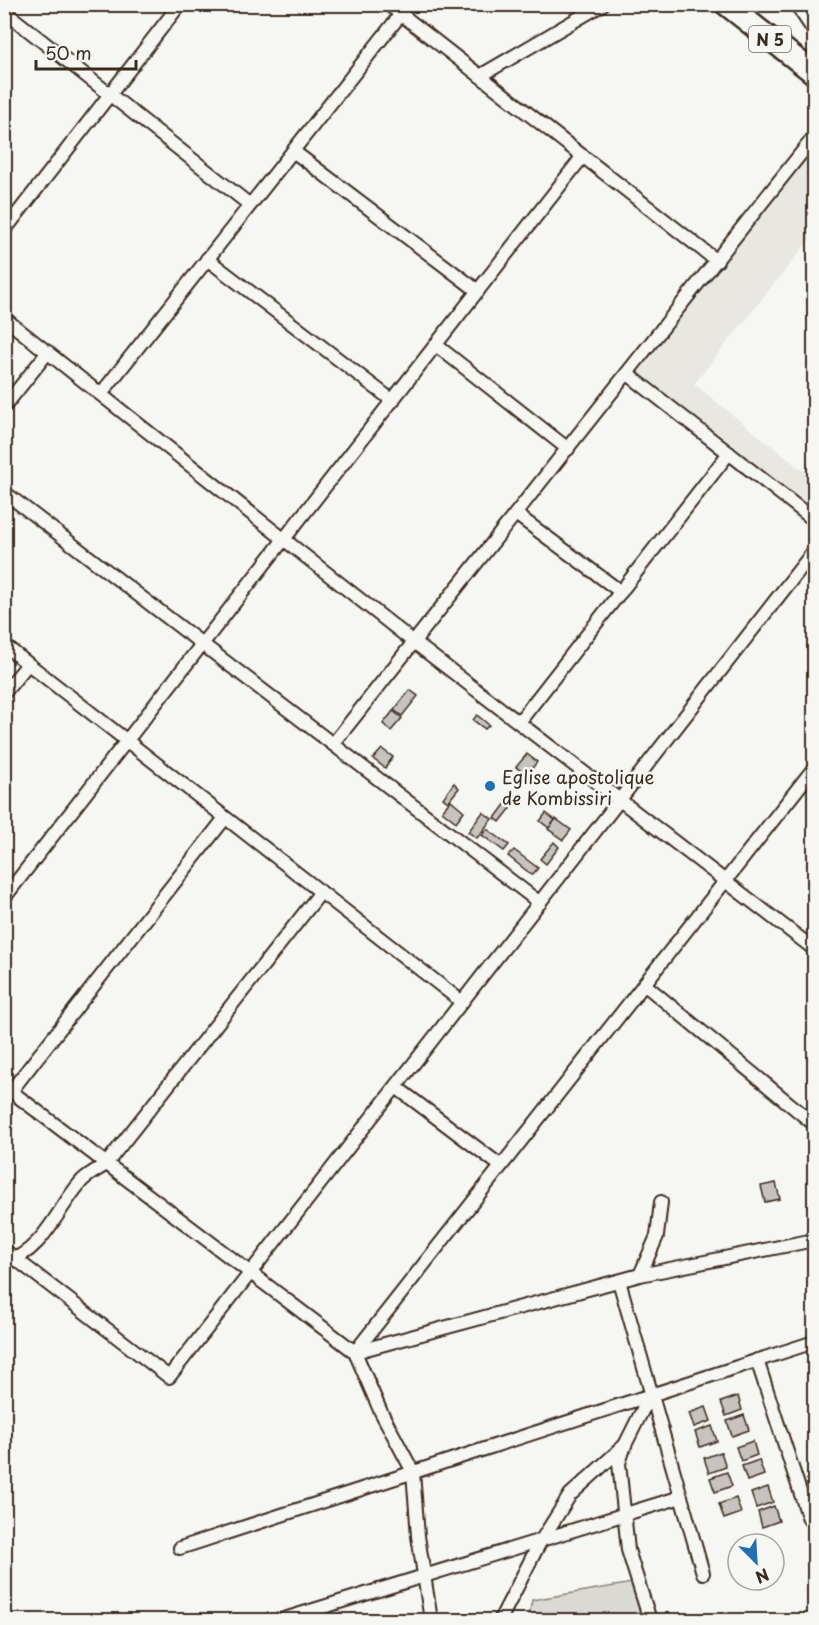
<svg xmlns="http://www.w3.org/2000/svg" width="819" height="1625" viewBox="0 0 819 1625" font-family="'Playpen Sans',sans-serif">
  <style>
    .built { fill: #e8e7e2 }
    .green { fill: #dad9d3; stroke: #8a8278; stroke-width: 1.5 }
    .building { fill: #c8c3be; stroke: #3b2a1e; stroke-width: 1.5 }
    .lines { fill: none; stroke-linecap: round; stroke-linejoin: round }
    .minor-casing { stroke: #3b2a1e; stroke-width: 16 }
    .trunk-casing { stroke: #3b2a1e; stroke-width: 26 }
    .minor { stroke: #f6f6f2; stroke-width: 12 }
    .trunk { stroke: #f6f6f2; stroke-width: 21 }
    .poi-dot { fill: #1f6fb2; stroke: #f6f6f2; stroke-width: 2 }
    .labels { text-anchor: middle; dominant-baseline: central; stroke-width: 5; stroke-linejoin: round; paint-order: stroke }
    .shield { fill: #f6f6f2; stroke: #73675e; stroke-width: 1.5 }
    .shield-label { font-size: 16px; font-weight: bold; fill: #3b2a1e }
    .poi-label { font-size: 18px; fill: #3b2a1e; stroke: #f6f6f2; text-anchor: start }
  </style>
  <rect width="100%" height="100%" fill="#f6f6f2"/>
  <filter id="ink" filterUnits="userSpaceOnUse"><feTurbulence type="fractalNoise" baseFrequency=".0167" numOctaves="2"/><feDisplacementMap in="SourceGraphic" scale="12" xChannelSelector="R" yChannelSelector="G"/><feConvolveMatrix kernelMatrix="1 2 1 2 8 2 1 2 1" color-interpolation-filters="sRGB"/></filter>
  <g filter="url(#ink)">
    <polygon class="built" points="814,137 814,234 694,384 803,471 814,458 814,516 628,374"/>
    <polygon class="green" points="638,1582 650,1620 528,1620 532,1600"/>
    <g class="building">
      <polygon points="410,690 418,696 402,716 394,710"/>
      <polygon points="393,711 402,718 391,731 383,724"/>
      <polygon points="477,715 489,725 485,729 473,720"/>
      <polygon points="382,749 393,757 385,768 373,759"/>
      <polygon points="527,754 537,762 527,775 516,767"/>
      <polygon points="454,783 459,788 448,802 443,798"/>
      <polygon points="512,795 518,799 500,822 495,818"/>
      <polygon points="451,800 464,811 456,822 442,811"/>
      <polygon points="483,812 492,819 477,838 468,832"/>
      <polygon points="546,813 555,820 549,828 540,821"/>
      <polygon points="556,819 571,830 563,840 548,829"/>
      <polygon points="487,829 509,845 504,851 482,835"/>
      <polygon points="554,842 559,847 546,864 540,859"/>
      <polygon points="514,850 538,868 532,875 508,856"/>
      <polygon points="776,1183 780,1199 765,1202 761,1186"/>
      <polygon points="738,1396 742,1410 726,1416 721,1402"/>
      <polygon points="706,1407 711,1421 694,1427 689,1413"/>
      <polygon points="744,1415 749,1430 732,1436 727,1421"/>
      <polygon points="712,1426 717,1441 700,1447 695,1432"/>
      <polygon points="753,1441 757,1455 741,1461 736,1447"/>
      <polygon points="721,1452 726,1467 709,1473 704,1458"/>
      <polygon points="759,1460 764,1475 747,1481 742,1466"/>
      <polygon points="727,1472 732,1486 715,1492 710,1478"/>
      <polygon points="768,1487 773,1502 756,1508 751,1493"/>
      <polygon points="736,1498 741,1513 724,1519 719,1504"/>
      <polygon points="774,1506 779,1521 762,1527 758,1512"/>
    </g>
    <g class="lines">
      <defs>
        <g id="minor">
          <polyline points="388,4 717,261"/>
          <polyline points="796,4 814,31"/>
          <polyline points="4,11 250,205"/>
          <polyline points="480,76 603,4"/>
          <polyline points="293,151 478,291"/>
          <polyline points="4,231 180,4"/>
          <polyline points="207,259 393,401"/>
          <polyline points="4,318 415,643 814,949"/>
          <polyline points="436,345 568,449"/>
          <polyline points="628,374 814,520"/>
          <polyline points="101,394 401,14"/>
          <polyline points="4,407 48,352"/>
          <polyline points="4,492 540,903"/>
          <polyline points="517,515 621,592"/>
          <polyline points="4,645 462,1002"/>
          <polyline points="4,693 28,664"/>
          <polyline points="519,722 729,453"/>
          <polyline points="333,744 814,137"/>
          <polyline points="4,898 583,156"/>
          <polyline points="644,984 814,1124"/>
          <polyline points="4,1086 355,1352 380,1410 413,1472 418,1536 431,1620"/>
          <polyline points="396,1087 501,1166"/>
          <polyline points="11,1091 225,818"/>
          <polyline points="4,1250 169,1377 814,551"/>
          <path d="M4,1263c39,-11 52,-52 76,-80 6,-8 18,-13 26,-19l215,-272"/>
          <polyline points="640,1275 657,1236 661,1202"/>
          <polyline points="619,1281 703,1573"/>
          <polyline points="355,1352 814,768"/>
          <polyline points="355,1352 640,1275 814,1240"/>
          <polyline points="757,1360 809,1519"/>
          <polyline points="180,1548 814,1342"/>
          <polyline points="281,1620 681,1497"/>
          <polyline points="500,1620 539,1544 570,1495 625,1445"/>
          <polyline points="650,1620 628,1550 619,1463 625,1445 651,1393"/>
        </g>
        <polyline id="trunk" points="726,4 814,73"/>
      </defs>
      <use href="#minor" class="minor-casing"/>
      <use href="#trunk" class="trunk-casing"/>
      <use href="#minor" class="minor"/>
      <use href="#trunk" class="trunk"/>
    </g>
  </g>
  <circle class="poi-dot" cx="490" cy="786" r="6"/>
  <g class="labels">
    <rect class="shield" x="749" y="26" width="42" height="26" rx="4.5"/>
    <g class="shield-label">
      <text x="770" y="39">N 5</text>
    </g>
    <g class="poi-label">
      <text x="502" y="776">Eglise apostolique<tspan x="502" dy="21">de Kombissiri</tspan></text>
    </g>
  </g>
  <rect width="819" height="1625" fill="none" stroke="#f6f6f2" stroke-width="24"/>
  <rect x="12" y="12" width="795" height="1601" fill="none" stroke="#3b2a1e" stroke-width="2" filter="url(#ink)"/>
  <g transform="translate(756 1562) rotate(156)"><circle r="28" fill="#f6f6f2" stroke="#aba49d" stroke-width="1.5"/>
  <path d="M0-4.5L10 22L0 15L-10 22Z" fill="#1f6fb2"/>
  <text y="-9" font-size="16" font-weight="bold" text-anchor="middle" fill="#3b2a1e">N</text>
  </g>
  <path d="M36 60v9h100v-9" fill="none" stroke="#3b2a1e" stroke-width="3"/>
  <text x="45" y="60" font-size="18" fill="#3b2a1e" stroke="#f6f6f2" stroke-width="4.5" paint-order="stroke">50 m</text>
</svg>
